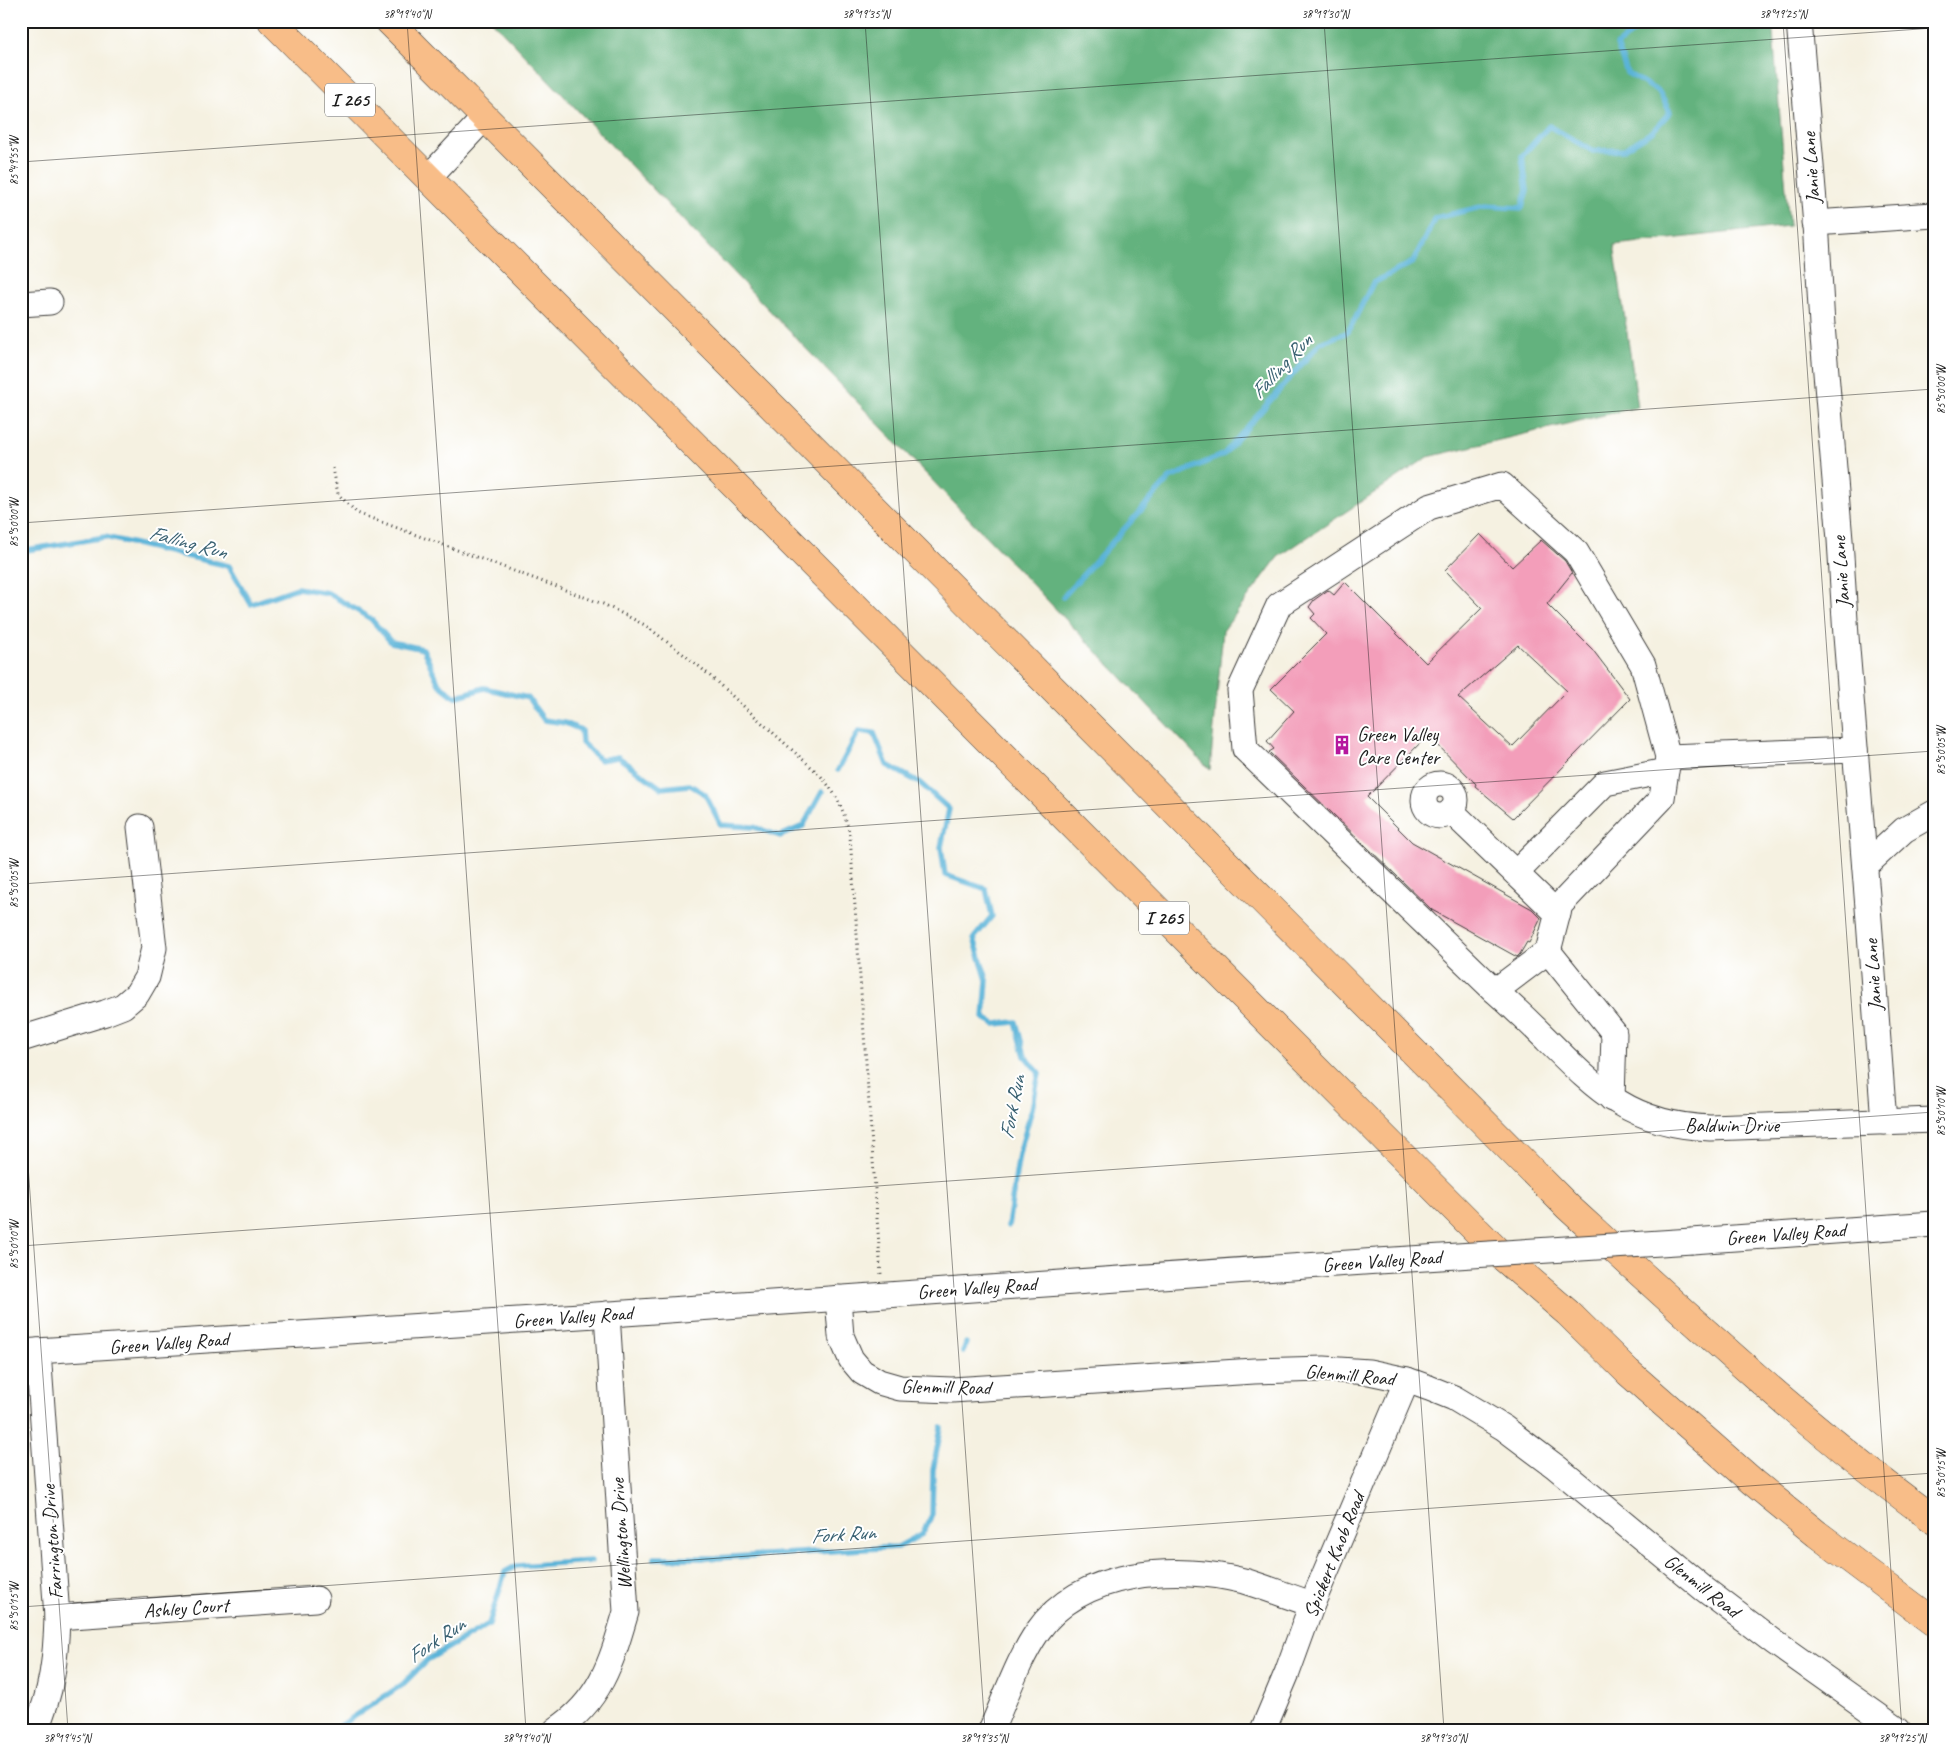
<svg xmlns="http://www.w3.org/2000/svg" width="1955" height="1751" viewBox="0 0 1955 1751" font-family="Caveat,sans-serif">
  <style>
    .forest { fill: #63b27e; stroke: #40674d }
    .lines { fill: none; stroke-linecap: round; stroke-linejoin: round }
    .stream { stroke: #5ab3d8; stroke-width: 5.5 }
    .building { fill: #f39eba; fill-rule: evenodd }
    .minor-casing { stroke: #3d3c3a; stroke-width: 27 }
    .highway-casing { stroke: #3d3c3a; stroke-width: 29 }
    .path { stroke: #3d3c3a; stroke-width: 3; stroke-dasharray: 1 4; stroke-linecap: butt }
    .minor { stroke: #fff; stroke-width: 25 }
    .highway { stroke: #f8bd88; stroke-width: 28 }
    .minor-bridge-casing { stroke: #3d3c3a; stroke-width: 27; stroke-linecap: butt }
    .minor-bridge { stroke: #fff; stroke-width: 25 }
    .ticks { fill: none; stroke: #1c1c1c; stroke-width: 1; stroke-opacity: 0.45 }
    .labels { text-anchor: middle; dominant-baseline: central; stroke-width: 4; stroke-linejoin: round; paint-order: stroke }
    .shield { fill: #fff; stroke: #606060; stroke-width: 1 }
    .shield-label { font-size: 19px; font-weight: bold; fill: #1c1c1c }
    .street-label { font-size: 20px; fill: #1c1c1c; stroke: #fff }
    .poi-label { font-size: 20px; fill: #1c1c1c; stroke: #fff; text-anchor: start }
    .water-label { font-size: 21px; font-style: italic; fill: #386071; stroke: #fff }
    .neatline { fill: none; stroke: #1c1c1c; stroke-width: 2 }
    .ticks-label { font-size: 12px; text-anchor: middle; fill: #1c1c1c }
  </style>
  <rect width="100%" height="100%" fill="#fff"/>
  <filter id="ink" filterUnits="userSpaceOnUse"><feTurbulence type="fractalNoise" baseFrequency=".02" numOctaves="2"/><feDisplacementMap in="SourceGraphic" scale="10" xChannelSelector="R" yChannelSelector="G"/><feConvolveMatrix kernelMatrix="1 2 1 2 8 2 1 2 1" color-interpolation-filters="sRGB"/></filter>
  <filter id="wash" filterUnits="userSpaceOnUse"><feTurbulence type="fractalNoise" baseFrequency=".0096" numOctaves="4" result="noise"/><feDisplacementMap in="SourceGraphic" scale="20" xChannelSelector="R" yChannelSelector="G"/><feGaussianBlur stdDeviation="1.12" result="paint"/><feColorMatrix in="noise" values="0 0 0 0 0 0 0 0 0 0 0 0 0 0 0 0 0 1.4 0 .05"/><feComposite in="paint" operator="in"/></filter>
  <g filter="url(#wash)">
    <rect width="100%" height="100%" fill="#f5f1e1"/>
    <polygon class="forest" points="492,21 1772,21 1789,226 1614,245 1638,407 1428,457 1278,557 1223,631 1210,770"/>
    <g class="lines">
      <g class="stream">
        <polyline points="21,551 105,537 229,566 251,604 297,588 328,593 371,619 391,642 423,649 439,684 455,697 484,688 528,698 544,720 565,723 581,730 582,743 600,760 618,757 661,788 690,785 705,794 721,825 754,827 780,836 803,826 822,792"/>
        <polyline points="1063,597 1170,478 1224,454 1320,343 1348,332 1373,283 1413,262 1435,218 1485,206 1522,208 1527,190 1522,156 1549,126 1593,151 1623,150 1652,132 1670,112 1659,92 1627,73 1617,45 1641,26 1658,21"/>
        <polyline points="838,770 859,731 874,733 887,765 920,783 949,809 941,847 945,875 986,889 992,916 974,938 987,980 984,1018 995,1024 1016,1022 1025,1056 1039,1073 1032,1109 1019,1154 1008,1226"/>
        <polyline points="963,1352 966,1343"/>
        <polyline points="654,1558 715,1558 898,1547 922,1534 932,1515 933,1470 941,1428"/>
        <polyline points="334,1730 403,1684 427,1660 489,1624 505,1572 516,1566 591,1561"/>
      </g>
    </g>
    <g id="blocks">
      <path class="building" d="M1480,534l32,33 29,-27 24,21 7,12 -25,31 45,45 38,50 -117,119 -38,-32 1,-2 -48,-49 -61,62 45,45 120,67 9,9 -12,25 -2,-1 -7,12 -3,3 -85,-47 -163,-158 5,-3 -7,-8 27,-30 -23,-22 55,-55 -15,-16 4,-4 -6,-7 5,-7 14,-10 6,5 11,-13 81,81 56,-55 -37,-38zM1518,645l49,46 -55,56 -54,-50z"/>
    </g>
  </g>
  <g filter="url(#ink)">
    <use href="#blocks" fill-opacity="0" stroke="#3d3c3a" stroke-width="1"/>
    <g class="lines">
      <defs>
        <g id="minor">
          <polyline points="1799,21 1817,238 1822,325 1840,540 1846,636 1869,920 1884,1122"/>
          <polyline points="428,178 485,117"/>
          <polyline points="1815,223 1934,215"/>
          <polyline points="21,304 50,302"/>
          <polyline points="1668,757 1855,750"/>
          <circle cx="1440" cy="800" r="16"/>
          <polyline points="1451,811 1558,914"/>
          <polyline points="1865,866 1904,830 1934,813"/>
          <polyline points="1516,873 1605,783 1666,771"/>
          <polyline points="1548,951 1614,1033 1612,1099"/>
          <path d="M1495,991l-250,-242 -5,-59 39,-85 150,-98 73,-22 74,67 67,113 25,92 -6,41 -102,107 -12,46 -53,40c17,15 34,31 50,47 53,53 86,87 165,90l224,-8"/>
          <polyline points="21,1039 105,1013 123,1006 137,994 147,977 154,948 140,827"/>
          <polyline points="1692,1241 1934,1224"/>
          <polyline points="838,1298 841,1336 851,1359 862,1372 879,1382 900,1388 952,1390 1254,1371 1324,1369 1369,1372 1407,1380 1429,1388 1454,1398 1504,1428 1556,1467 1704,1589 1774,1642 1898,1730"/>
          <polyline points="21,1352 596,1315 1378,1261"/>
          <polyline points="57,1617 316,1599"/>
          <path d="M35,1730c17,-36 21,-74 22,-113l-19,-266"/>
          <path d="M556,1730c45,-29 56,-70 70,-118l-19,-298"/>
          <path d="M991,1730c15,-33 27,-70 47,-99 43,-62 140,-67 206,-50 23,7 46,16 68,23"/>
          <polyline points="1263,1730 1287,1673 1312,1604 1407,1380"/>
        </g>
        <g id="highway">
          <polyline points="272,21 1504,1258 1568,1313 1628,1372 1753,1482 1817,1534 1934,1622"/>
          <path d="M389,21l1179,1186c118,108 236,218 366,313"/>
        </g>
      </defs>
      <use href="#minor" class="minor-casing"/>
      <use href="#highway" class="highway-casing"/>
      <path class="path" d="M333,468l5,26 19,19 246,91 42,21 55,42 120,108c18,21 24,35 30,61l31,438"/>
      <use href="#minor" class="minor"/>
      <use href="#highway" class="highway"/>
      <defs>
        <polyline id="minor-bridge" points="1378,1261 1692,1241"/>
      </defs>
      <use href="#minor-bridge" class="minor-bridge-casing"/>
      <use href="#minor-bridge" class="minor-bridge"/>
    </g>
  </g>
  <path class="ticks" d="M407,21l119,1709M865,21l120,1709M1324,21l120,1709M1783,21l119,1709M21,162l1913,-134M21,523l1913,-134M21,884l1913,-133M21,1066l47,664M21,1246l1913,-134M21,1607l1913,-134"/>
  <defs>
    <symbol id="building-bare" viewBox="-9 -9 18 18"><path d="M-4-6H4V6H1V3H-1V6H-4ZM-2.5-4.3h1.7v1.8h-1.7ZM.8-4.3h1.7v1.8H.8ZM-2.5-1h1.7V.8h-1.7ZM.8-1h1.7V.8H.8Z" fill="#b5179e" stroke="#fff" stroke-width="2.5" paint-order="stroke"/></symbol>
  </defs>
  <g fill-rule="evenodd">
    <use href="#building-bare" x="1328" y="731" width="28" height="28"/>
  </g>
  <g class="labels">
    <g class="shield">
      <rect x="325" y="83.5" width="50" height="33" rx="4"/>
      <rect x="1139" y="901.5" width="50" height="33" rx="4"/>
    </g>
    <g class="shield-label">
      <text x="350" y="100">I 265</text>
      <text x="1164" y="918">I 265</text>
    </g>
    <g class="street-label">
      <text transform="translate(1811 168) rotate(-94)">Janie Lane</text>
      <text transform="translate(1841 572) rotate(-94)">Janie Lane</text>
      <text transform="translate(1873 975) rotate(-94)">Janie Lane</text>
      <text x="1732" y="1125">Baldwin Drive</text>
      <text transform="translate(1786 1234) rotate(-4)">Green Valley Road</text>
      <text transform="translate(1382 1261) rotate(-4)">Green Valley Road</text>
      <text transform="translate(977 1288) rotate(-4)">Green Valley Road</text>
      <text transform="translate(573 1317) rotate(-4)">Green Valley Road</text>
      <text transform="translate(169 1343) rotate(-4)">Green Valley Road</text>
      <text transform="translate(1350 1375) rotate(5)">Glenmill Road</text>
      <text transform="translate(946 1387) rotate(1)">Glenmill Road</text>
      <text transform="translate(621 1534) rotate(-94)">Wellington Drive</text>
      <text transform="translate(52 1542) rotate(-94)">Farrington Drive</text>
      <text transform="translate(1334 1555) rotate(-68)">Spickert Knob Road</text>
      <text transform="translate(1702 1586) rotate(38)">Glenmill Road</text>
      <text transform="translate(186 1608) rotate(-4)">Ashley Court</text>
    </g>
    <g class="poi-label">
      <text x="1357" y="734">Green Valley<tspan x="1357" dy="23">Care Center</tspan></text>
    </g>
    <g class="water-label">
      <text transform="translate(1281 366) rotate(-47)">Falling Run</text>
      <text transform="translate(188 542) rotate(15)">Falling Run</text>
      <text transform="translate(1012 1107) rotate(-79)">Fork Run</text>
      <text transform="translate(843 1534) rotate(-4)">Fork Run</text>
      <text transform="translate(436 1640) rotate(-34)">Fork Run</text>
    </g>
  </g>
  <rect width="1955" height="1751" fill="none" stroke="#fff" stroke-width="55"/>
  <rect x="28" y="28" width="1900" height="1696" class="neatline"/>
  <g class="ticks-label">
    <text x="407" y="18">38°19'40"N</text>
    <text x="866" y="18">38°19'35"N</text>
    <text x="1325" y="18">38°19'30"N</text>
    <text x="1783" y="18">38°19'25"N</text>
    <text transform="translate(14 161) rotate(-90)" y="4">85°49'55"W</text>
    <text transform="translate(1941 390) rotate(-90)" y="4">85°50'00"W</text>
    <text transform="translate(14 523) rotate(-90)" y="4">85°50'00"W</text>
    <text transform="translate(1941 751) rotate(-90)" y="4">85°50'05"W</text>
    <text transform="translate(14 884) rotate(-90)" y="4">85°50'05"W</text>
    <text transform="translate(1941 1112) rotate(-90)" y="4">85°50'10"W</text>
    <text transform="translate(14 1245) rotate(-90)" y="4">85°50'10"W</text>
    <text transform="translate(1941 1474) rotate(-90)" y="4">85°50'15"W</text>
    <text transform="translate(14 1607) rotate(-90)" y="4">85°50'15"W</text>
    <text x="67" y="1742">38°19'45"N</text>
    <text x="526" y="1742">38°19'40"N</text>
    <text x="984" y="1742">38°19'35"N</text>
    <text x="1443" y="1742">38°19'30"N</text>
    <text x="1902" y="1742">38°19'25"N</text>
  </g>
</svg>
